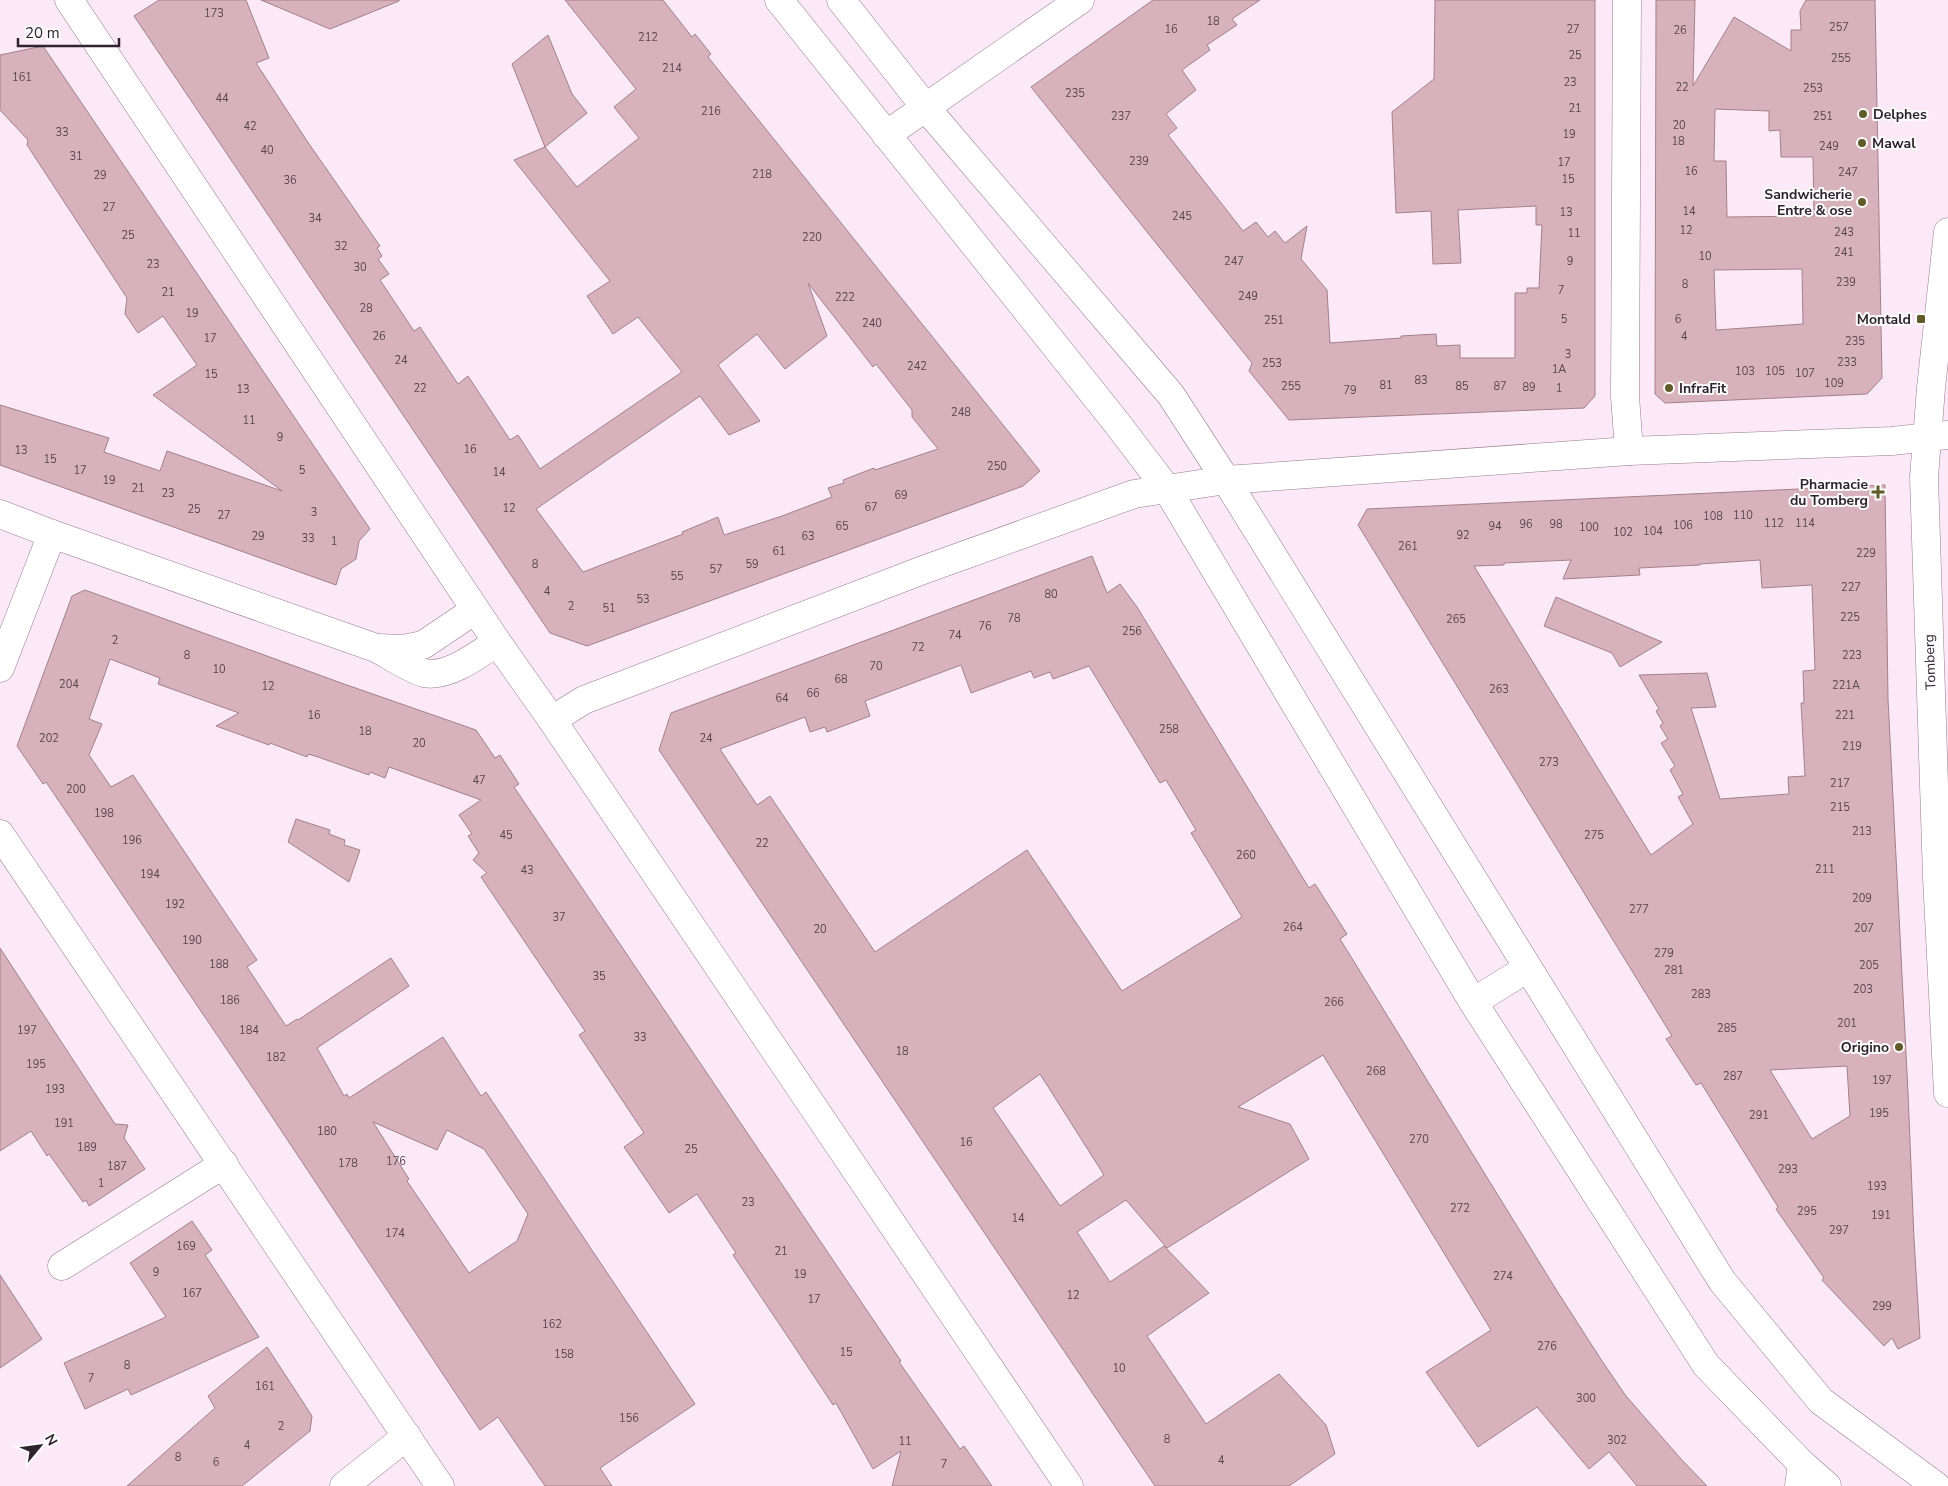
<svg xmlns="http://www.w3.org/2000/svg" width="1948" height="1486" viewBox="0 0 1948 1486" font-family="'Nunito Sans',sans-serif">
  <style>
    .building { fill: #d7b1bb; stroke: #a4808a; fill-rule: evenodd }
    .lines { fill: none; stroke-linecap: round; stroke-linejoin: round }
    .minor-casing { stroke: #977c92; stroke-width: 29 }
    .tertiary-casing { stroke: #977c92; stroke-width: 29 }
    .secondary-casing { stroke: #977c92; stroke-width: 29 }
    .minor { stroke: #fff; stroke-width: 28 }
    .tertiary { stroke: #fff; stroke-width: 28 }
    .secondary { stroke: #fff; stroke-width: 28 }
    .poi-dot { fill: #5f5c29; stroke: #fcfcfc; stroke-width: 2 }
    .labels { text-anchor: middle; dominant-baseline: central; stroke-width: 4; stroke-linejoin: round; paint-order: stroke }
    .number-label { font-size: 11px; fill: #594750 }
    .poi-label { font-size: 14px; font-weight: bold; fill: #2f242d; stroke: #fcfcfc; text-anchor: end }
    .street-label { font-size: 14px; fill: #2f242d; stroke: #fcfcfc }
  </style>
  <rect width="100%" height="100%" fill="#fbe9f7"/>
  <g class="building">
    <path d="M159,0h87l23,58 -13,5 51,78 73,105 -3,2 5,8 -4,3 11,15 -9,6 34,51 6,-4 38,57 10,-8 42,64 8,-5 22,34 142,-97 -44,-55 -25,17 -26,-38 23,-15 -96,-121 31,-13 32,40 62,-49 -25,-31 22,-18 -71,-89h98l29,37 3,-3 16,20 -3,3 332,414 -17,15 -436,160 -37,-13 -416,-617zM808,283l65,84 3,-3 36,46v7l26,32 -63,21 -1,-2 -31,12 1,3 -16,5 4,9 -50,19 -58,19 -6,-18 -36,15 1,2 -100,38 -47,-63 164,-113 29,39 31,-14 -42,-56 39,-31 28,35 42,-33z"/>
    <polygon points="261,0 399,0 399,1 330,29"/>
    <polygon points="1153,0 1260,0 1232,19 1237,25 1207,45 1210,50 1182,70 1196,90 1166,114 1177,128 1168,135 1243,231 1256,222 1268,237 1275,231 1285,243 1307,226 1301,259 1327,290 1330,343 1401,338 1401,336 1436,334 1437,346 1460,345 1460,358 1515,358 1515,293 1527,293 1527,288 1539,288 1542,225 1536,225 1536,206 1458,210 1461,263 1433,264 1431,211 1396,213 1392,112 1434,79 1435,0 1595,0 1595,396 1584,408 1289,420 1249,371 1252,363 1031,87"/>
    <path d="M1656,0h39l-2,86 41,-69 57,34v-21h10l-1,-19 6,-11h69l7,378 -15,16 -202,9 -10,-9zM1715,109l54,2v20l11,-1 1,27h32l1,59 -87,1 -1,-56h-12zM1802,269l1,55 -87,6 -2,-60z"/>
    <polygon points="548,35 572,94 587,113 545,147 512,64"/>
    <polygon points="43,46 370,529 359,541 356,559 341,569 336,585 0,465 0,405 109,438 104,452 160,471 167,451 282,491 153,395 197,365 163,316 138,333 125,314 127,298 27,145 28,140 0,110 0,55"/>
    <path d="M1885,485l3,214 20,394 6,146 6,99 -22,11 -6,-11 -8,8 -62,-66 2,-2 -48,-69 2,-2 -77,-124 -5,2 -30,-46 6,-3 -314,-511 9,-16zM1571,560l-8,19 77,-4 -1,-7 61,-3v-1l60,-4 2,28 50,-3 3,85 -12,1 1,32h-3l4,73 -17,1 1,17 -69,5 -29,-91 25,-1 -9,-34 -68,2 20,34 -3,2 7,12 -3,3 8,13 -7,4 14,23 -5,4 13,24 -5,3 15,27 -42,31 -177,-289 30,-1v-2zM1847,1066l3,50 -38,23 -42,-69z"/>
    <path d="M1092,556l15,37 13,-9 17,23 172,281 6,-4 32,50 -7,5 217,352 45,70 24,35 55,63 26,27h-70l-28,-34 -20,17 -52,-62 -59,40 -52,-75 65,-42 -168,-275 -85,52 52,17 19,35 -142,89 -41,-48 -49,32 33,50 54,-36 45,47 -62,43 59,88 73,-50 47,51 9,29 -46,32h-134l-496,-736 12,-37zM961,665l10,28 60,-22 3,7 16,-6 3,7 36,-13 71,117 6,-3 30,50 -5,3 51,84 -120,74 -95,-141 -152,102 -105,-156 -13,9 -37,-56 85,-32 5,15 15,-5 2,5 43,-16 -5,-15zM1040,1074l64,101 -44,31 -67,-98z"/>
    <path d="M85,590l259,94 132,46 19,28 5,-3 19,29 -5,3 387,574 -2,1 61,87 4,-3 28,40h-100l9,-35 -28,18 -37,-66 -3,2 -41,-62 -59,-88 3,-2 -39,-59 -28,19 -45,-66 20,-14 -65,-98 6,-4 -104,-154 6,-4 -14,-13 6,-7 -11,-17 4,-2 -13,-19 22,-15 -92,-33 -4,11 -15,-6 -1,3 -51,-18 -10,-3 -1,3 -37,-14 -1,2 -53,-19 23,-13 -81,-29 2,-6 -50,-19 -21,60 13,5 -13,31 22,32 22,-12 124,185 -10,7 39,59 11,-7 1,1 93,-62 18,28 -92,62 27,48 3,-2 2,4 94,-61 38,59 5,-4 209,312 -95,64 12,18h-67l-47,-69 -18,13 -223,-336 -211,-312 -3,2 -26,-38 55,-150zM373,1122l64,28 10,-20 37,19 44,65 -11,27 -48,32 -62,-92 2,-2z"/>
    <polygon points="1556,597 1662,642 1620,667 1612,653 1544,626"/>
    <polygon points="296,819 330,830 329,834 345,840 344,845 360,850 349,882 288,842"/>
    <polygon points="0,948 115,1124 128,1125 124,1138 145,1169 89,1206 86,1200 83,1202 49,1154 47,1156 31,1131 0,1151"/>
    <polygon points="192,1221 212,1250 205,1255 259,1337 131,1395 128,1389 85,1409 64,1363 166,1317 130,1263"/>
    <polygon points="0,1275 42,1339 0,1368"/>
    <polygon points="267,1347 312,1416 310,1431 242,1486 127,1486 215,1408 208,1396"/>
  </g>
  <g class="lines">
    <defs>
      <g id="minor">
        <polyline points="69,0 497,642 552,720 1069,1486"/>
        <polyline points="1627,0 1625,396 1629,451"/>
        <polyline points="886,135 1080,0"/>
        <path d="M0,514l52,20 324,114c11,6 38,23 48,25 24,5 54,-18 73,-31"/>
        <polyline points="377,648 403,649 423,645 475,610"/>
        <polyline points="0,668 52,534"/>
        <polyline points="552,720 584,700 923,570 1134,494 1226,480 1629,451 1892,441 1948,435"/>
        <polyline points="1473,1002 1528,968"/>
        <polyline points="62,1266 224,1164"/>
        <polyline points="344,1486 407,1436"/>
        <polyline points="1799,1486 1802,1464"/>
      </g>
      <g id="tertiary">
        <polyline points="1948,232 1931,388 1924,477 1937,877 1948,1093"/>
        <polyline points="0,834 440,1486"/>
      </g>
      <g id="secondary">
        <polyline points="779,0 1116,422 1167,489 1473,1002 1706,1365 1802,1464 1827,1486"/>
        <polyline points="841,0 926,108 1171,395 1226,480 1722,1281 1821,1401 1936,1486"/>
      </g>
    </defs>
    <use href="#minor" class="minor-casing"/>
    <use href="#tertiary" class="tertiary-casing"/>
    <use href="#secondary" class="secondary-casing"/>
    <use href="#minor" class="minor"/>
    <use href="#tertiary" class="tertiary"/>
    <use href="#secondary" class="secondary"/>
  </g>
  <g class="poi-dot">
    <circle cx="1863" cy="114" r="5"/>
    <circle cx="1862" cy="143" r="5"/>
    <circle cx="1862" cy="202" r="5"/>
    <rect x="1916" y="314" width="10" height="10" rx="2.5"/>
    <circle cx="1669" cy="388" r="5"/>
    <path d="M1875.5 484.5h5v5h5v5h-5v5h-5v-5h-5v-5h5z"/>
    <circle cx="1899" cy="1047" r="5"/>
  </g>
  <g class="labels">
    <g class="number-label">
      <text x="214" y="13">173</text>
      <text x="1213" y="21">18</text>
      <text x="1839" y="27">257</text>
      <text x="1171" y="29">16</text>
      <text x="1573" y="29">27</text>
      <text x="1680" y="30">26</text>
      <text x="648" y="37">212</text>
      <text x="1575" y="55">25</text>
      <text x="1841" y="58">255</text>
      <text x="672" y="68">214</text>
      <text x="22" y="77">161</text>
      <text x="1570" y="82">23</text>
      <text x="1682" y="87">22</text>
      <text x="1813" y="88">253</text>
      <text x="1075" y="93">235</text>
      <text x="222" y="98">44</text>
      <text x="1575" y="108">21</text>
      <text x="711" y="111">216</text>
      <text x="1121" y="116">237</text>
      <text x="1823" y="116">251</text>
      <text x="1679" y="125">20</text>
      <text x="250" y="126">42</text>
      <text x="62" y="132">33</text>
      <text x="1569" y="134">19</text>
      <text x="1678" y="141">18</text>
      <text x="1829" y="146">249</text>
      <text x="267" y="150">40</text>
      <text x="76" y="156">31</text>
      <text x="1139" y="161">239</text>
      <text x="1564" y="162">17</text>
      <text x="1691" y="171">16</text>
      <text x="1848" y="172">247</text>
      <text x="762" y="174">218</text>
      <text x="100" y="175">29</text>
      <text x="1568" y="179">15</text>
      <text x="290" y="180">36</text>
      <text x="109" y="207">27</text>
      <text x="1689" y="211">14</text>
      <text x="1566" y="212">13</text>
      <text x="1182" y="216">245</text>
      <text x="315" y="218">34</text>
      <text x="1686" y="230">12</text>
      <text x="1844" y="232">243</text>
      <text x="1574" y="233">11</text>
      <text x="128" y="235">25</text>
      <text x="812" y="237">220</text>
      <text x="341" y="246">32</text>
      <text x="1844" y="252">241</text>
      <text x="1705" y="256">10</text>
      <text x="1234" y="261">247</text>
      <text x="1570" y="261">9</text>
      <text x="153" y="264">23</text>
      <text x="360" y="267">30</text>
      <text x="1846" y="282">239</text>
      <text x="1685" y="284">8</text>
      <text x="1561" y="290">7</text>
      <text x="168" y="292">21</text>
      <text x="1248" y="296">249</text>
      <text x="845" y="297">222</text>
      <text x="366" y="308">28</text>
      <text x="192" y="313">19</text>
      <text x="1564" y="319">5</text>
      <text x="1678" y="319">6</text>
      <text x="1274" y="320">251</text>
      <text x="872" y="323">240</text>
      <text x="379" y="336">26</text>
      <text x="1684" y="336">4</text>
      <text x="210" y="338">17</text>
      <text x="1855" y="341">235</text>
      <text x="1568" y="354">3</text>
      <text x="401" y="360">24</text>
      <text x="1847" y="362">233</text>
      <text x="1272" y="363">253</text>
      <text x="917" y="366">242</text>
      <text x="1559" y="369">1A</text>
      <text x="1745" y="371">103</text>
      <text x="1775" y="371">105</text>
      <text x="1805" y="373">107</text>
      <text x="211" y="374">15</text>
      <text x="1421" y="380">83</text>
      <text x="1834" y="383">109</text>
      <text x="1386" y="385">81</text>
      <text x="1291" y="386">255</text>
      <text x="1462" y="386">85</text>
      <text x="1500" y="386">87</text>
      <text x="1529" y="387">89</text>
      <text x="420" y="388">22</text>
      <text x="1559" y="388">1</text>
      <text x="243" y="389">13</text>
      <text x="1350" y="390">79</text>
      <text x="961" y="412">248</text>
      <text x="249" y="420">11</text>
      <text x="280" y="437">9</text>
      <text x="470" y="449">16</text>
      <text x="21" y="450">13</text>
      <text x="50" y="459">15</text>
      <text x="997" y="466">250</text>
      <text x="80" y="470">17</text>
      <text x="302" y="470">5</text>
      <text x="499" y="472">14</text>
      <text x="109" y="480">19</text>
      <text x="138" y="488">21</text>
      <text x="168" y="493">23</text>
      <text x="901" y="495">69</text>
      <text x="871" y="507">67</text>
      <text x="509" y="508">12</text>
      <text x="194" y="509">25</text>
      <text x="314" y="512">3</text>
      <text x="224" y="515">27</text>
      <text x="1743" y="515">110</text>
      <text x="1713" y="516">108</text>
      <text x="1774" y="523">112</text>
      <text x="1805" y="523">114</text>
      <text x="1526" y="524">96</text>
      <text x="1556" y="524">98</text>
      <text x="1683" y="525">106</text>
      <text x="842" y="526">65</text>
      <text x="1495" y="526">94</text>
      <text x="1589" y="527">100</text>
      <text x="1653" y="531">104</text>
      <text x="1623" y="532">102</text>
      <text x="1463" y="535">92</text>
      <text x="258" y="536">29</text>
      <text x="808" y="536">63</text>
      <text x="308" y="538">33</text>
      <text x="334" y="541">1</text>
      <text x="1408" y="546">261</text>
      <text x="779" y="551">61</text>
      <text x="1866" y="553">229</text>
      <text x="535" y="564">8</text>
      <text x="752" y="564">59</text>
      <text x="716" y="569">57</text>
      <text x="677" y="576">55</text>
      <text x="1851" y="587">227</text>
      <text x="547" y="591">4</text>
      <text x="1051" y="594">80</text>
      <text x="643" y="599">53</text>
      <text x="571" y="606">2</text>
      <text x="609" y="608">51</text>
      <text x="1850" y="617">225</text>
      <text x="1014" y="618">78</text>
      <text x="1456" y="619">265</text>
      <text x="985" y="626">76</text>
      <text x="1132" y="631">256</text>
      <text x="955" y="635">74</text>
      <text x="115" y="640">2</text>
      <text x="918" y="647">72</text>
      <text x="187" y="655">8</text>
      <text x="1852" y="655">223</text>
      <text x="876" y="666">70</text>
      <text x="219" y="669">10</text>
      <text x="841" y="679">68</text>
      <text x="69" y="684">204</text>
      <text x="1846" y="685">221A</text>
      <text x="268" y="686">12</text>
      <text x="1499" y="689">263</text>
      <text x="813" y="693">66</text>
      <text x="782" y="698">64</text>
      <text x="314" y="715">16</text>
      <text x="1845" y="715">221</text>
      <text x="1169" y="729">258</text>
      <text x="365" y="731">18</text>
      <text x="49" y="738">202</text>
      <text x="706" y="738">24</text>
      <text x="419" y="743">20</text>
      <text x="1852" y="746">219</text>
      <text x="1549" y="762">273</text>
      <text x="479" y="780">47</text>
      <text x="1840" y="783">217</text>
      <text x="76" y="789">200</text>
      <text x="1840" y="807">215</text>
      <text x="104" y="813">198</text>
      <text x="1862" y="831">213</text>
      <text x="506" y="835">45</text>
      <text x="1594" y="835">275</text>
      <text x="132" y="840">196</text>
      <text x="762" y="843">22</text>
      <text x="1246" y="855">260</text>
      <text x="1825" y="869">211</text>
      <text x="527" y="870">43</text>
      <text x="150" y="874">194</text>
      <text x="1862" y="898">209</text>
      <text x="175" y="904">192</text>
      <text x="1639" y="909">277</text>
      <text x="559" y="917">37</text>
      <text x="1293" y="927">264</text>
      <text x="1864" y="928">207</text>
      <text x="820" y="929">20</text>
      <text x="192" y="940">190</text>
      <text x="1664" y="953">279</text>
      <text x="219" y="964">188</text>
      <text x="1869" y="965">205</text>
      <text x="1674" y="970">281</text>
      <text x="599" y="976">35</text>
      <text x="1863" y="989">203</text>
      <text x="1701" y="994">283</text>
      <text x="230" y="1000">186</text>
      <text x="1334" y="1002">266</text>
      <text x="1847" y="1023">201</text>
      <text x="1727" y="1028">285</text>
      <text x="27" y="1030">197</text>
      <text x="249" y="1030">184</text>
      <text x="640" y="1037">33</text>
      <text x="902" y="1051">18</text>
      <text x="276" y="1057">182</text>
      <text x="36" y="1064">195</text>
      <text x="1376" y="1071">268</text>
      <text x="1733" y="1076">287</text>
      <text x="1882" y="1080">197</text>
      <text x="55" y="1089">193</text>
      <text x="1879" y="1113">195</text>
      <text x="1759" y="1115">291</text>
      <text x="64" y="1123">191</text>
      <text x="327" y="1131">180</text>
      <text x="1419" y="1139">270</text>
      <text x="966" y="1142">16</text>
      <text x="87" y="1147">189</text>
      <text x="691" y="1149">25</text>
      <text x="396" y="1161">176</text>
      <text x="348" y="1163">178</text>
      <text x="117" y="1166">187</text>
      <text x="1788" y="1169">293</text>
      <text x="101" y="1183">1</text>
      <text x="1877" y="1186">193</text>
      <text x="748" y="1202">23</text>
      <text x="1460" y="1208">272</text>
      <text x="1807" y="1211">295</text>
      <text x="1881" y="1215">191</text>
      <text x="1018" y="1218">14</text>
      <text x="1839" y="1230">297</text>
      <text x="395" y="1233">174</text>
      <text x="186" y="1246">169</text>
      <text x="781" y="1251">21</text>
      <text x="156" y="1272">9</text>
      <text x="800" y="1274">19</text>
      <text x="1503" y="1276">274</text>
      <text x="192" y="1293">167</text>
      <text x="1073" y="1295">12</text>
      <text x="814" y="1299">17</text>
      <text x="1882" y="1306">299</text>
      <text x="552" y="1324">162</text>
      <text x="1547" y="1346">276</text>
      <text x="846" y="1352">15</text>
      <text x="564" y="1354">158</text>
      <text x="127" y="1365">8</text>
      <text x="1119" y="1368">10</text>
      <text x="91" y="1378">7</text>
      <text x="265" y="1386">161</text>
      <text x="1586" y="1398">300</text>
      <text x="629" y="1418">156</text>
      <text x="281" y="1426">2</text>
      <text x="1167" y="1439">8</text>
      <text x="1617" y="1440">302</text>
      <text x="905" y="1441">11</text>
      <text x="247" y="1445">4</text>
      <text x="178" y="1457">8</text>
      <text x="1221" y="1460">4</text>
      <text x="216" y="1462">6</text>
      <text x="944" y="1464">7</text>
    </g>
    <g class="poi-label">
      <text x="1873" y="114" text-anchor="start">Delphes</text>
      <text x="1872" y="143" text-anchor="start">Mawal</text>
      <text x="1852" y="194">Sandwicherie<tspan x="1852" dy="16">Entre &amp; ose</tspan></text>
      <text x="1911" y="319">Montald</text>
      <text x="1679" y="388" text-anchor="start">InfraFit</text>
      <text x="1868" y="484">Pharmacie<tspan x="1868" dy="16">du Tomberg</tspan></text>
      <text x="1889" y="1047">Origino</text>
    </g>
    <g class="street-label">
      <text transform="translate(1930 662) rotate(-92)">Tomberg</text>
    </g>
  </g>
  <g transform="translate(40 1446) rotate(61)" stroke="#fcfcfc" stroke-width="4" paint-order="stroke">
  <path d="M0-4L9 19L0 12L-9 19Z" fill="#2f242d"/>
  <text y="-8" font-size="14" font-weight="bold" text-anchor="middle" fill="#2f242d">N</text>
  </g>
  <path d="M18 38v8h101v-8" fill="none" stroke="#2f242d" stroke-width="2.5"/>
  <text x="25" y="38" font-size="15" fill="#2f242d" stroke="#fcfcfc" stroke-width="4" paint-order="stroke">20 m</text>
</svg>
